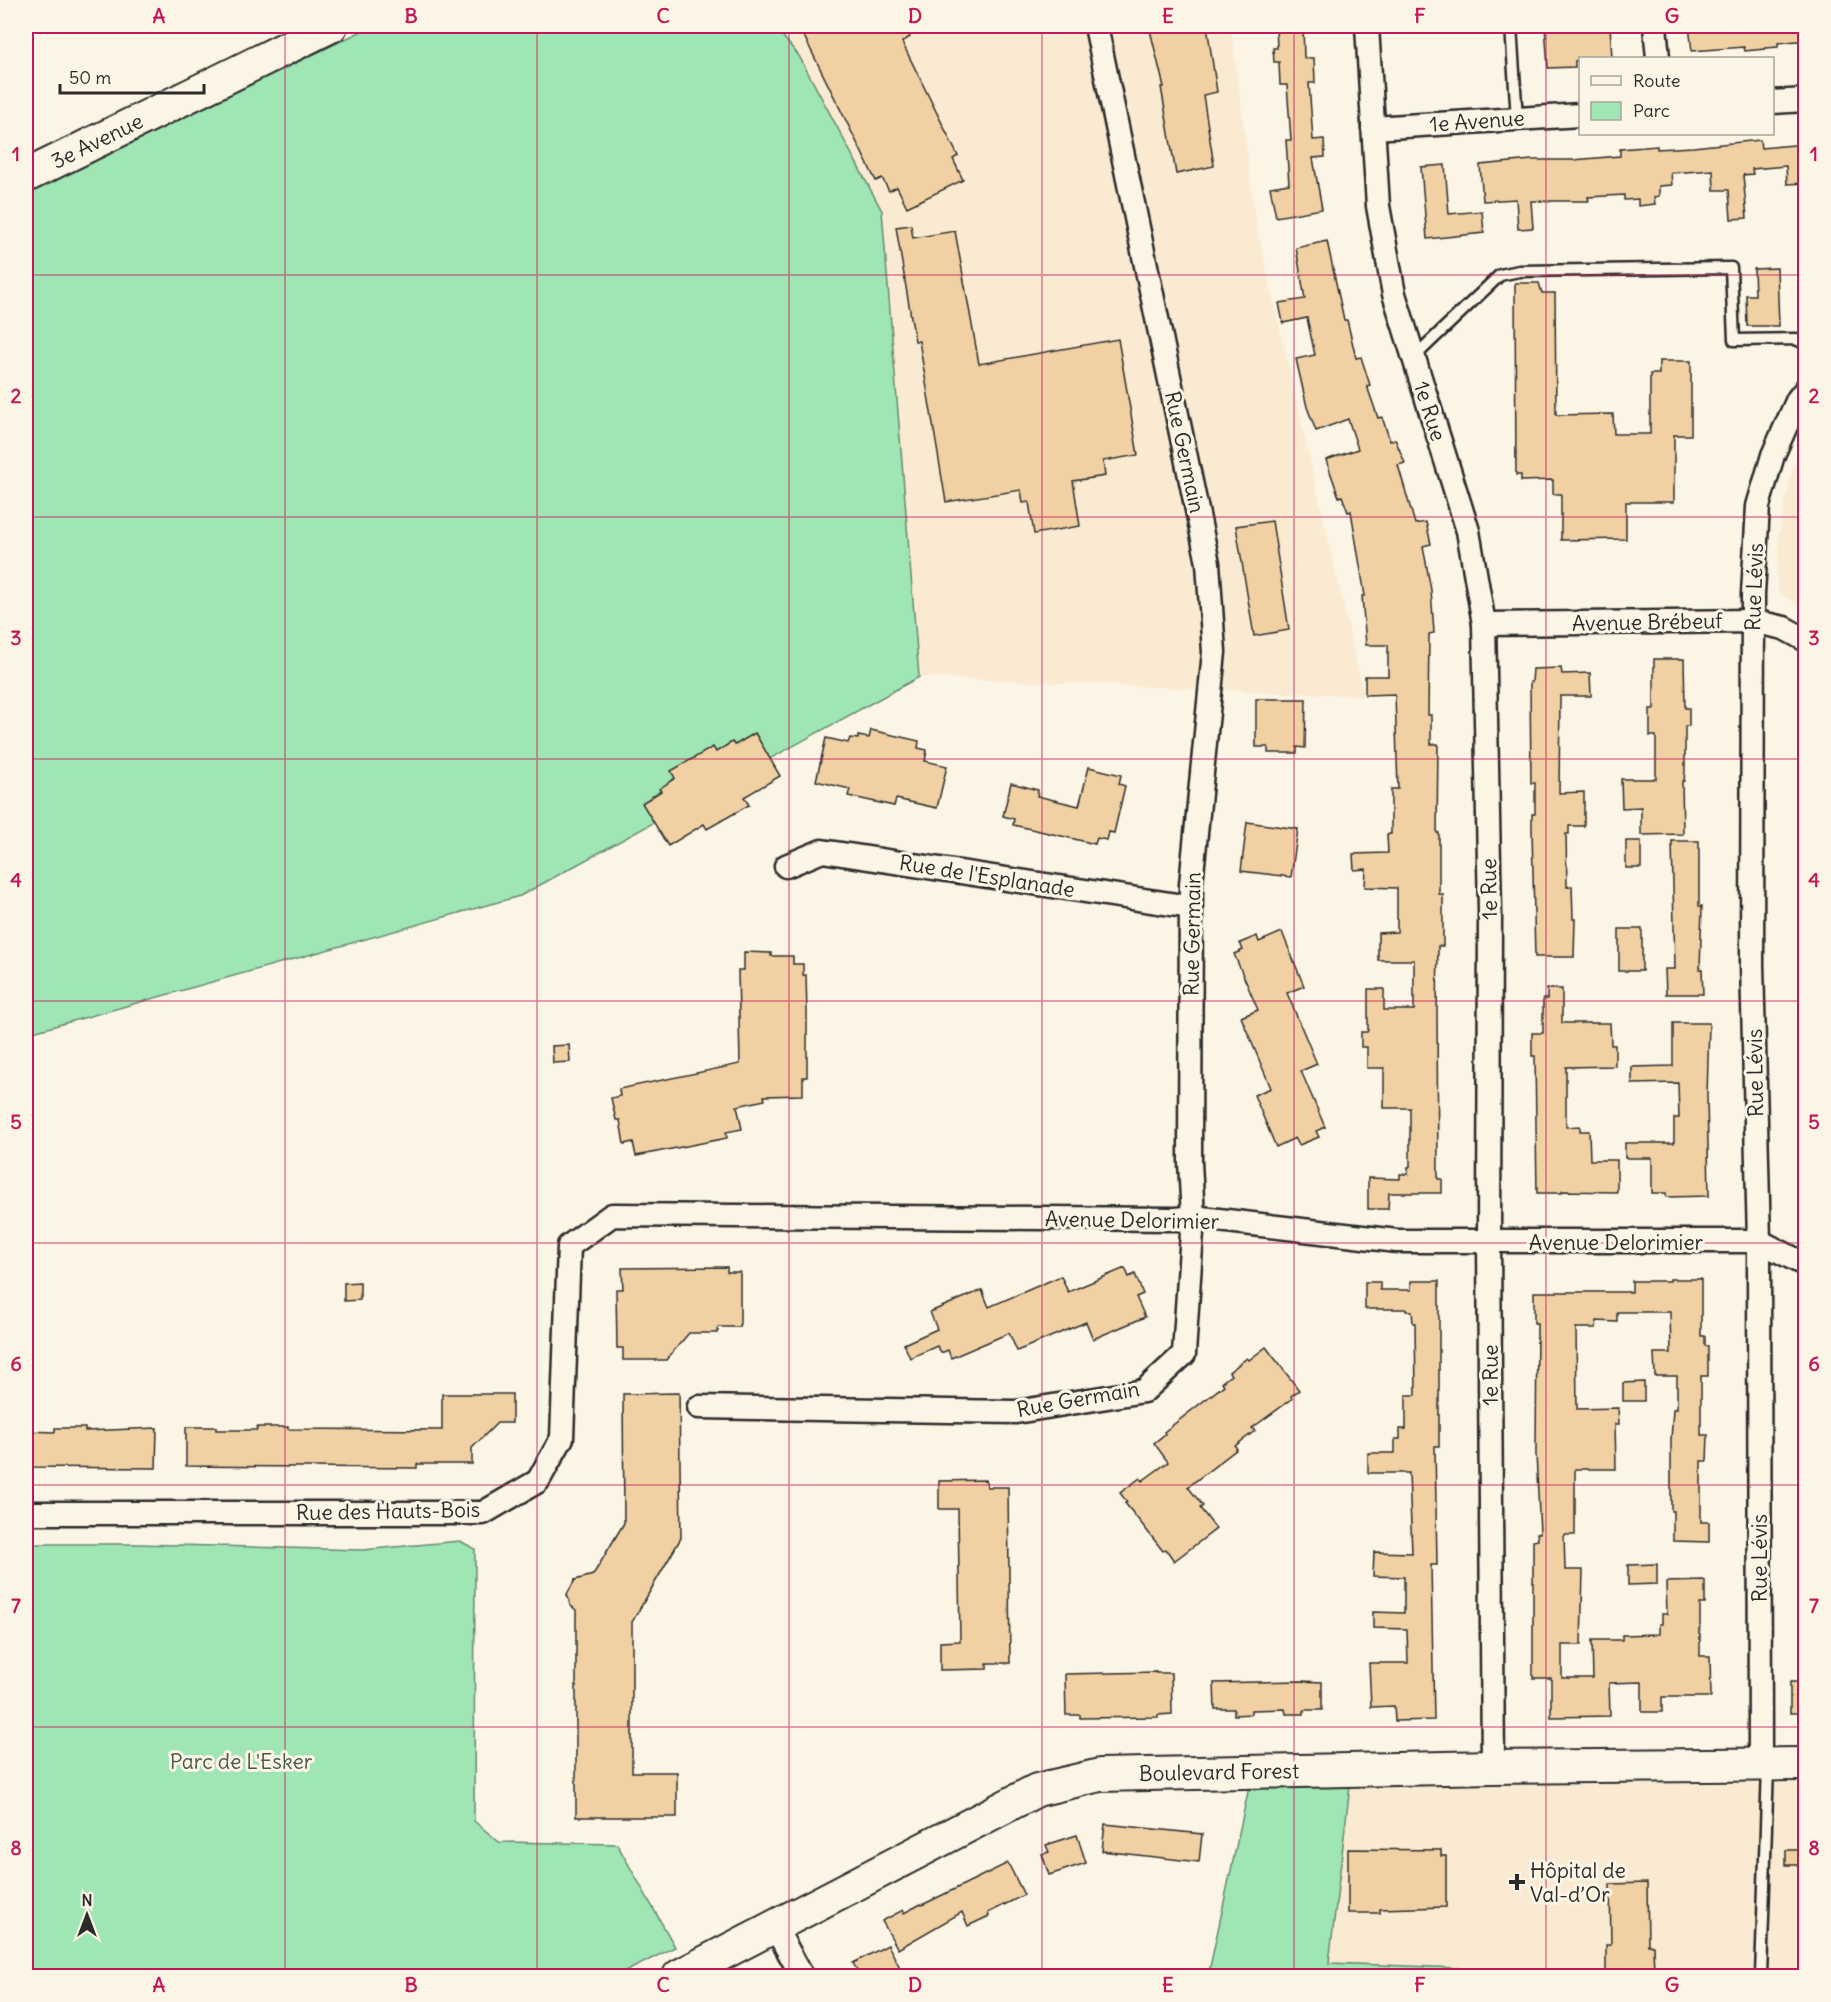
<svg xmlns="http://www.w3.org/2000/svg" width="1831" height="2002" viewBox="0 0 1831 2002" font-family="Delius,sans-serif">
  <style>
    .built { fill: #f9ead1 }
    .green { fill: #9fe6b4; stroke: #658870; stroke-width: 1.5 }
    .building { fill: #f1d1a3; stroke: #2b2b2b; stroke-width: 1.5 }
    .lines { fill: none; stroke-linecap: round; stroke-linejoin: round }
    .lane-casing { stroke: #2b2b2b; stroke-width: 15 }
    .street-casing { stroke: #2b2b2b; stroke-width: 27 }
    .secondary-casing { stroke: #2b2b2b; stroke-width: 36 }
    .lane { stroke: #fcf5e5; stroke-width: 10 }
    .street { stroke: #fcf5e5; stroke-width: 22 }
    .secondary { stroke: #fcf5e5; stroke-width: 32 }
    .grid { fill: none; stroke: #c2185b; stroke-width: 1.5; stroke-opacity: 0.55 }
    .poi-dot { fill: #2b2b2b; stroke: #fcf5e5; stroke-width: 2 }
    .labels { text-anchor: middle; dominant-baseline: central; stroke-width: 6; stroke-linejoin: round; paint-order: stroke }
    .street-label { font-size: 21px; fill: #2b2b2b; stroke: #fcf5e5 }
    .park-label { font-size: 21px; fill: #485a4d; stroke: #fcf5e5 }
    .poi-label { font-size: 21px; fill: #2b2b2b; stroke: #fcf5e5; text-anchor: start }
    .neatline { fill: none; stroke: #c2185b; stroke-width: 2 }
    .grid-label { font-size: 20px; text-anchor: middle; font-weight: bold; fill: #c2185b }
  </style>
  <rect width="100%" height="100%" fill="#fcf5e5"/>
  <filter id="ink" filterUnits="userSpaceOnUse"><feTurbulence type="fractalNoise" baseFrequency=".0167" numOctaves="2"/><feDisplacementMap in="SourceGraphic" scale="12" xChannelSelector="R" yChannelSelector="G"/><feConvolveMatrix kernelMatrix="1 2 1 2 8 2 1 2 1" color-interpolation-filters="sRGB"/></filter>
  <g filter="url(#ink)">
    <g class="built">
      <polygon points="774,26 1231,26 1256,224 1364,696 919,677 882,211 799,56"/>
      <polygon points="1805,438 1805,609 1779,593 1777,586 1779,534 1791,474"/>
      <polygon points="1805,1783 1805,1976 1208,1976 1249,1787"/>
    </g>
    <g class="green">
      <polygon points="372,26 774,26 799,56 882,211 919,677 520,896 26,1034 26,194"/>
      <polygon points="460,1541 475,1549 474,1821 499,1842 617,1844 675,1947 617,1976 26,1976 26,1544 137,1544 362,1550"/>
      <polygon points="1350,1786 1329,1963 1511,1970 1511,1976 1208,1976 1249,1787"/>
    </g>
    <g class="building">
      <polygon points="799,26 904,26 910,37 902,42 958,156 953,159 963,180 907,207 897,187 889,191 882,178 876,181"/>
      <polygon points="1149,26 1207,26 1217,92 1203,95 1214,166 1176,174 1161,87 1164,87"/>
      <polygon points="1276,26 1303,26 1304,58 1314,58 1315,83 1309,83 1313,140 1324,139 1325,157 1313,158 1322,209 1276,217 1270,187 1289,184 1286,140 1291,140 1287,85 1280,85 1279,62 1274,62 1273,48 1277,48"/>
      <polygon points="1545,26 1610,26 1612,58 1581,58 1581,60 1575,61 1575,67 1548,68"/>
      <polygon points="1689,26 1806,26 1806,40 1778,43 1778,47 1765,48 1765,49 1745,51 1744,47 1692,51"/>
      <polygon points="1760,140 1761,148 1806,144 1806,183 1787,184 1786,166 1752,169 1753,174 1743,175 1747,218 1731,219 1729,190 1714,190 1713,170 1671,173 1672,185 1659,186 1659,196 1654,197 1655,204 1638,206 1638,199 1624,200 1624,195 1588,197 1589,201 1531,201 1533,228 1518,229 1516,199 1483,201 1480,165 1532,160 1573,160 1620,156 1620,149 1657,146 1657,149 1693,147"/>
      <polygon points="1445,165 1449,214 1482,211 1484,233 1427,239 1421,167"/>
      <polygon points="911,225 913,238 955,231 979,364 1118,339 1138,455 1103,461 1105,476 1073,481 1080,526 1034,534 1029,502 1023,503 1021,490 946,502 919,341 915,341 896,227"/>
      <polygon points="1327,241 1344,320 1347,320 1356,358 1361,357 1370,385 1367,386 1378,418 1382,417 1390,441 1395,439 1405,463 1398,465 1415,524 1426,522 1431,544 1423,546 1431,590 1434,633 1429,634 1428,715 1431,715 1431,744 1438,744 1437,833 1439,833 1439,894 1443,894 1443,946 1438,946 1437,1012 1438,1179 1442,1179 1442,1193 1389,1193 1388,1209 1368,1209 1368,1178 1400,1179 1400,1174 1408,1174 1408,1167 1410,1167 1410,1108 1384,1108 1384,1068 1367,1068 1367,1047 1361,1047 1361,1032 1367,1032 1368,1030 1368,989 1384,989 1384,1010 1414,1010 1414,960 1378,960 1378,933 1397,932 1397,888 1365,887 1366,869 1354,870 1353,854 1388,853 1387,834 1391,834 1391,789 1398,789 1395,694 1365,695 1365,676 1388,676 1388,645 1366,645 1362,596 1365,596 1351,511 1348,512 1342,496 1339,497 1326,460 1358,449 1348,419 1316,431 1307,407 1296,359 1315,355 1307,318 1283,323 1279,303 1305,299 1296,248"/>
      <polygon points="1777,268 1779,326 1747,326 1746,295 1755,295 1754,269"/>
      <polygon points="1515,283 1539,283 1542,293 1555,293 1556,415 1613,414 1614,434 1650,434 1650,374 1659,374 1659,361 1691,361 1691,435 1674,435 1674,502 1626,502 1626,539 1561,540 1561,494 1553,494 1553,480 1521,481 1521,475 1516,475"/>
      <polygon points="1272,521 1289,630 1254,636 1236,526"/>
      <polygon points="1654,659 1684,659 1685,708 1689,708 1689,726 1685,726 1685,772 1684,781 1682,781 1683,834 1641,835 1641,807 1622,808 1621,779 1656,779 1656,736 1650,736 1650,709 1654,709"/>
      <polygon points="1561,668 1562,674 1590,673 1591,696 1560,696 1559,793 1584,792 1584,826 1569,826 1569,834 1566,834 1567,887 1572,886 1573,919 1575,919 1574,957 1535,957 1532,830 1532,814 1535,814 1535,783 1531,783 1530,682 1532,682 1533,669"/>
      <polygon points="1256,699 1306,699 1305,748 1297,747 1297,753 1268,753 1268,747 1256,747"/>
      <polygon points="871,730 919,741 918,748 927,750 925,761 947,766 937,808 896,799 894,806 848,796 850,789 816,781 826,738 848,743 850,738 858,739 858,736 869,738"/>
      <polygon points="755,733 780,776 744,797 749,805 707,829 704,824 668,846 642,803 661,791 659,789 675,778 671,771 713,747 716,752 732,742 735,745"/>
      <polygon points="1089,767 1121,775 1119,784 1125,786 1114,833 1109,832 1107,840 1097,838 1095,844 1066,837 1013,825 1014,819 1003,816 1011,783 1038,790 1037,796 1079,806"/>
      <polygon points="1247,822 1298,829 1291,877 1241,871"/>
      <rect x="1626" y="841" width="15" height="27"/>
      <polygon points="1672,841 1699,841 1699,906 1702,906 1700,969 1702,969 1703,994 1666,994 1665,969 1675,969"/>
      <rect x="1619" y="929" width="23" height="42"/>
      <polygon points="1282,932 1304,986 1287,993 1317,1064 1301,1071 1325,1127 1316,1131 1319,1137 1299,1145 1295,1138 1276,1147 1254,1095 1271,1088 1241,1017 1258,1010 1234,954 1243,950 1240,943 1257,936 1259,942"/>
      <polygon points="744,952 771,953 771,956 793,956 793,964 803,964 803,975 806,975 807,1014 807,1077 803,1077 803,1095 764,1096 765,1100 737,1106 742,1129 726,1132 727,1138 636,1156 633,1142 624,1144 620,1120 616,1120 611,1098 620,1096 619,1089 740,1064 738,970 744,970"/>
      <polygon points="1547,989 1562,989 1562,1023 1610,1023 1611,1045 1615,1045 1615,1066 1566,1067 1566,1127 1580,1126 1580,1131 1589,1131 1590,1160 1617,1160 1617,1192 1562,1191 1562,1193 1537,1193 1535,1056 1532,1056 1532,1033 1543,1033 1543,999 1547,999"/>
      <polygon points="1673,1023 1709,1023 1707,1096 1709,1196 1666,1197 1666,1193 1652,1193 1652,1158 1625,1158 1625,1143 1674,1143 1674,1118 1679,1118 1678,1083 1632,1084 1632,1067 1673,1066"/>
      <polygon points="569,1045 570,1062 553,1063 552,1046"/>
      <polygon points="727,1267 727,1272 740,1272 740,1327 718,1327 718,1333 689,1333 666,1360 623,1360 623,1348 617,1348 616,1289 623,1289 622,1268"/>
      <polygon points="1125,1268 1129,1277 1135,1274 1143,1294 1136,1297 1145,1317 1093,1339 1086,1322 1017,1351 1009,1333 951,1358 948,1350 941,1353 937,1346 910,1358 904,1344 937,1329 930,1312 982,1290 989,1307 1061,1276 1068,1292"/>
      <polygon points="1670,1279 1701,1279 1701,1336 1705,1336 1705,1346 1708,1346 1708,1376 1701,1376 1701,1435 1708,1435 1707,1461 1701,1461 1701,1522 1709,1522 1709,1542 1673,1541 1673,1511 1671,1511 1671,1440 1673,1409 1677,1409 1677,1376 1655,1376 1654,1353 1671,1353 1670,1312 1617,1312 1617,1322 1597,1321 1596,1328 1576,1328 1577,1409 1618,1408 1619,1424 1615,1424 1616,1469 1575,1469 1575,1535 1564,1535 1565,1570 1583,1570 1581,1645 1562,1645 1562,1678 1593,1678 1592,1640 1622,1640 1622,1635 1659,1634 1659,1624 1662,1624 1662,1614 1667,1614 1666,1582 1705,1581 1705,1604 1700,1604 1700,1656 1710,1656 1711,1697 1662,1697 1662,1712 1642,1712 1642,1682 1609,1683 1610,1716 1551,1717 1551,1678 1533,1678 1533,1541 1538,1540 1537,1533 1540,1533 1536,1454 1537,1323 1534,1323 1534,1292 1632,1292 1632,1281 1670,1281"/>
      <polygon points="1411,1281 1439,1281 1439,1446 1435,1446 1437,1565 1431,1565 1434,1720 1395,1721 1394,1706 1371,1707 1369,1663 1408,1663 1407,1629 1373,1628 1373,1612 1404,1613 1404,1577 1373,1576 1374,1552 1412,1553 1409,1473 1368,1473 1368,1453 1395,1453 1395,1439 1400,1439 1400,1429 1406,1429 1406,1395 1416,1395 1415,1323 1413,1323 1412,1311 1406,1311 1406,1309 1365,1309 1365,1282 1380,1282 1380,1290 1411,1290"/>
      <polygon points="360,1282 360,1300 344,1301 344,1283"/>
      <polygon points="1266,1347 1299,1390 1291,1396 1292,1399 1252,1428 1255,1431 1235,1446 1237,1449 1188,1487 1203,1506 1200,1508 1216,1529 1174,1561 1166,1549 1163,1551 1137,1518 1125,1503 1127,1502 1120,1493 1140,1478 1142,1481 1168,1462 1154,1443 1165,1434 1164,1432 1224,1385 1222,1382 1231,1375 1229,1372 1247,1358 1249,1360"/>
      <polygon points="1644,1382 1644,1401 1623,1401 1623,1383"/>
      <polygon points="679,1393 681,1538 632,1622 632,1772 677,1772 677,1817 576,1817 576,1610 570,1605 567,1594 575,1580 593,1575 624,1523 623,1394"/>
      <polygon points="442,1394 512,1394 512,1423 497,1423 472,1448 472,1464 417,1464 417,1468 186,1466 186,1427 216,1427 216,1430 257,1430 257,1427 288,1427 288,1429 442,1430"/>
      <polygon points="55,1428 85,1428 85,1431 157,1428 156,1468 26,1467 26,1431 55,1432"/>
      <polygon points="986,1480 987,1487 1008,1487 1010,1663 987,1663 987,1669 940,1670 940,1642 960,1641 958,1509 939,1509 939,1481"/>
      <polygon points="1657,1564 1657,1584 1628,1585 1628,1565"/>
      <polygon points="1156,1672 1156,1673 1171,1673 1172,1714 1158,1715 1158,1717 1080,1718 1080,1715 1066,1715 1065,1674"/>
      <polygon points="1300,1681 1322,1682 1322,1710 1304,1710 1304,1714 1286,1714 1285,1709 1251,1710 1251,1714 1234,1715 1234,1709 1215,1709 1214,1683"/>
      <rect x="1790" y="1682" width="16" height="31"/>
      <polygon points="1105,1824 1202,1834 1199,1862 1102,1851"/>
      <polygon points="1077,1835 1086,1863 1049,1875 1042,1854 1049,1852 1046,1845"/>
      <polygon points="1348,1849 1441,1850 1441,1856 1446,1856 1446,1907 1380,1909 1380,1913 1348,1913"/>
      <rect x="1786" y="1850" width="20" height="15"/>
      <polygon points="1008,1863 1024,1895 988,1913 989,1916 968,1926 962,1912 898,1949 882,1921 903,1910 904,1913 921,1904 922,1905"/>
      <polygon points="1647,1883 1648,1945 1653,1945 1654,1973 1648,1973 1648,1977 1611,1977 1611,1973 1606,1973 1606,1945 1611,1945 1610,1884"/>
      <polygon points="888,1945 905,1977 861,1977 853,1963"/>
    </g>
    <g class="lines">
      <defs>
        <g id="lane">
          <polyline points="1511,26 1517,119"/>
          <polyline points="1413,358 1500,275 1519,271 1731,268 1734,340 1796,339 1806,344"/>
          <polyline points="1761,1976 1768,1767"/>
        </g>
        <g id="street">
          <polyline points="1367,26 1378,206 1394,294 1468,531 1484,624 1490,911 1489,1242 1493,1767"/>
          <polyline points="1655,26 1658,58"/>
          <polyline points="1772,102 1806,100"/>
          <polyline points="1373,128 1580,115"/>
          <polyline points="1484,624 1752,621 1784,628 1806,640"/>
          <polyline points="786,866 822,851 1190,907"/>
          <polyline points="699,1407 1016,1412 1144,1391 1184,1354 1193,1217 1190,1162 1191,884 1214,652 1208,563 1096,26"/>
          <polyline points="26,1513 483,1513 538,1481 562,1438 569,1246 612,1215 1176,1219 1193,1217 1397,1241 1759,1241 1806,1265"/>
          <polyline points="1760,1766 1759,1241 1752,964 1753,594 1758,506 1773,455 1798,399 1806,389"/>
          <polyline points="775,1927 802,1976"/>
        </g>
        <g id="secondary">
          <polyline points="26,176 331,26"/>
          <polyline points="679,1976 1037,1790 1100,1775 1493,1767 1806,1764"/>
        </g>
      </defs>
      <use href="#lane" class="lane-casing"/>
      <use href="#street" class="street-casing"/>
      <use href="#secondary" class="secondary-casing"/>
      <use href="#lane" class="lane"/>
      <use href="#street" class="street"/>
      <use href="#secondary" class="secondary"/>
    </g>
  </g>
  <path class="grid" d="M285,26v1950M537,26v1950M789,26v1950M1042,26v1950M1294,26v1950M1546,26v1950M26,275h1780M26,517h1780M26,759h1780M26,1001h1780M26,1243h1780M26,1485h1780M26,1727h1780"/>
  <path class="poi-dot" d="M1514 1873h6v6h6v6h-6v6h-6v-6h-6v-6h6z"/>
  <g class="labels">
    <g class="street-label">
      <text transform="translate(1477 121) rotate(-4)">1e Avenue</text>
      <text transform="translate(97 141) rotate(-26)">3e Avenue</text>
      <text transform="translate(1430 411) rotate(72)">1e Rue</text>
      <text transform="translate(1185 452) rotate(78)">Rue Germain</text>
      <text transform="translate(1754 587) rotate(-88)">Rue Lévis</text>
      <text transform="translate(1647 622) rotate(-1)">Avenue Brébeuf</text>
      <text transform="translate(987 876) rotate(9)">Rue de l'Esplanade</text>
      <text transform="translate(1489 889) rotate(-91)">1e Rue</text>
      <text transform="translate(1192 934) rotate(-89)">Rue Germain</text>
      <text transform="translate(1755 1073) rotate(-91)">Rue Lévis</text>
      <text transform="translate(1132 1220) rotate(1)">Avenue Delorimier</text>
      <text x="1616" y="1242">Avenue Delorimier</text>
      <text transform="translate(1490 1375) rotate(-90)">1e Rue</text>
      <text transform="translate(1078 1399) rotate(-10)">Rue Germain</text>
      <text transform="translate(388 1511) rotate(-1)">Rue des Hauts-Bois</text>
      <text transform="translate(1759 1558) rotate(-90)">Rue Lévis</text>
      <text transform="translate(1219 1772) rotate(-1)">Boulevard Forest</text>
    </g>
    <g class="park-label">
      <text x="241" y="1761">Parc de L'Esker</text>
    </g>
    <g class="poi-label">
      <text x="1530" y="1870">Hôpital de<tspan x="1530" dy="24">Val-d’Or</tspan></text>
    </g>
  </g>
  <rect width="1831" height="2002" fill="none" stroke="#fcf5e5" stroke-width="66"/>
  <rect x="1579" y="57" width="195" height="78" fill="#fcf5e5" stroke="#a8a49b" stroke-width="1.5"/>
  <rect x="1591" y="76" width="30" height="9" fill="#fcf5e5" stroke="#a8a49b" stroke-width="1.5"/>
  <text x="1633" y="87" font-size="18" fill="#2b2b2b">Route</text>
  <rect x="1591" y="102" width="30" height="18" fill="#9fe6b4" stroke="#a8a49b" stroke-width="1.5"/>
  <text x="1633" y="117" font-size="18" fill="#2b2b2b">Parc</text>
  <g transform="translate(87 1915)" stroke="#fcf5e5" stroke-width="4.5" paint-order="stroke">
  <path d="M0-4.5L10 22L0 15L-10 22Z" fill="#2b2b2b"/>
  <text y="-9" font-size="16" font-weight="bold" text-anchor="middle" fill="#2b2b2b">N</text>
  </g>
  <path d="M60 84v9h144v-9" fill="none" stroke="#2b2b2b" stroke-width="3"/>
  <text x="69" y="84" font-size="18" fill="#2b2b2b" stroke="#fcf5e5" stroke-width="4.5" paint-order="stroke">50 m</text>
  <rect x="33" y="33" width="1765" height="1936" class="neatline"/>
  <g class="grid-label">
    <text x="159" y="23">A</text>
    <text x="411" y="23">B</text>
    <text x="663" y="23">C</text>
    <text x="915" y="23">D</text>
    <text x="1168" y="23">E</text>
    <text x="1420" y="23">F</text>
    <text x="1672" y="23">G</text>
    <text x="16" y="161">1</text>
    <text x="1814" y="161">1</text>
    <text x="16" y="403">2</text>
    <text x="1814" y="403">2</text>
    <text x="16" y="645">3</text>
    <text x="1814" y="645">3</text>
    <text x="16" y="887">4</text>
    <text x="1814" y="887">4</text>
    <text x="16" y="1129">5</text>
    <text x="1814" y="1129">5</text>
    <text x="16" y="1371">6</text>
    <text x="1814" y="1371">6</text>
    <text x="16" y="1613">7</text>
    <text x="1814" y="1613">7</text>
    <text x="16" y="1855">8</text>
    <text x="1814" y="1855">8</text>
    <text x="159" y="1992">A</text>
    <text x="411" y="1992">B</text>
    <text x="663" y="1992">C</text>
    <text x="915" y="1992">D</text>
    <text x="1168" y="1992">E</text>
    <text x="1420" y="1992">F</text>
    <text x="1672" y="1992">G</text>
  </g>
</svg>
